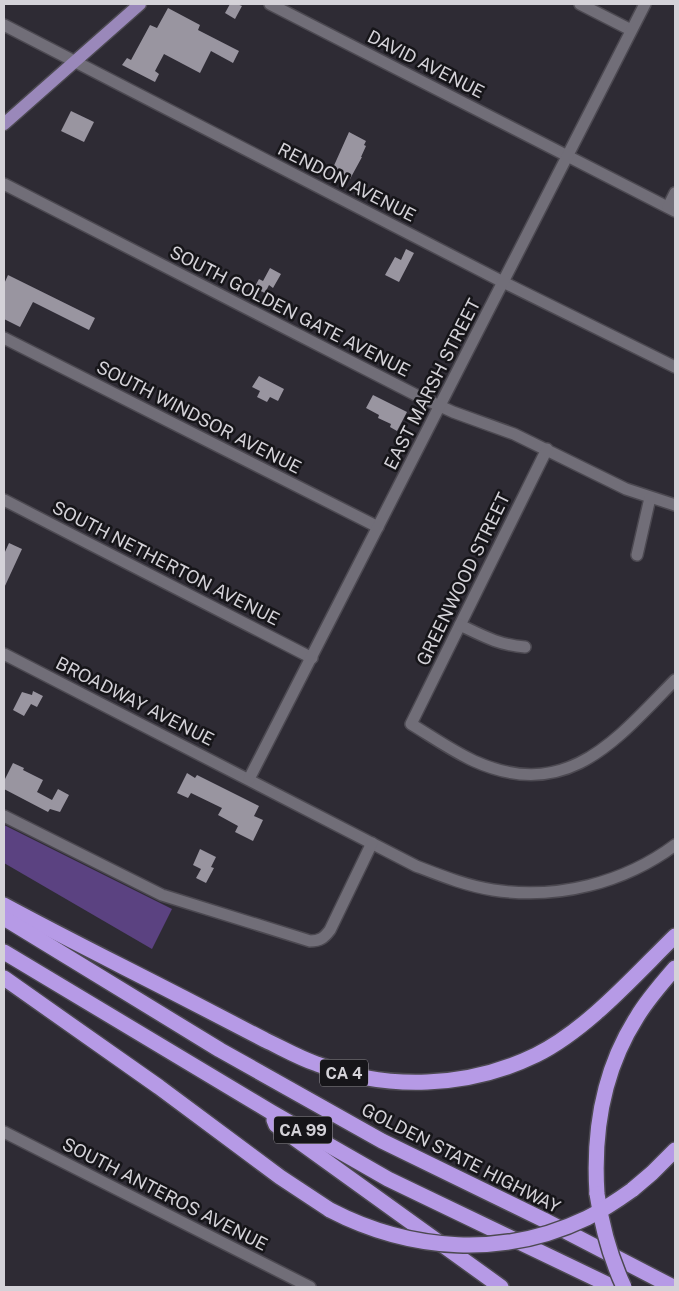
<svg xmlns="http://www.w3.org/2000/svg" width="679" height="1291" viewBox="0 0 679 1291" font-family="'Public Sans',sans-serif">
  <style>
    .green { fill: #5b4281 }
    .building { fill: #9995a0 }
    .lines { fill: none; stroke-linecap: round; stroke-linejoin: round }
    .minor-casing { stroke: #4c4951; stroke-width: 14 }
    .major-casing { stroke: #4c4951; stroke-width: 15 }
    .highway-casing { stroke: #4c4951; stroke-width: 18 }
    .minor { stroke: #716e78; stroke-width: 11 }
    .major { stroke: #9a88ba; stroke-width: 12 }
    .highway { stroke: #b69ae6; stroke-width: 15 }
    .highway-bridge-casing { stroke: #4c4951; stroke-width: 18; stroke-linecap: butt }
    .highway-bridge { stroke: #b69ae6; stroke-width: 15 }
    .labels { text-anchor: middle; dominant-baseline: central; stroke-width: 5; stroke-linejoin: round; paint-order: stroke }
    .shield { fill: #161519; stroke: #9b999f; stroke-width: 1 }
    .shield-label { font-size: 16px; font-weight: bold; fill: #d4d2d8 }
    .street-label { font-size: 18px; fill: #d4d2d8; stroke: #161519 }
  </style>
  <rect width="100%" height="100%" fill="#2e2b34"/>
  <polygon class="green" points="4,825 172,909 152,949 4,863"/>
  <g class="building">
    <polygon points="230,4 237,4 242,6 235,19 225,13"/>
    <polygon points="168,8 200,25 198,30 239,51 233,63 211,51 200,73 164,54 155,71 159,74 155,82 122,65 127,58 131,60 150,25 157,28"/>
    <polygon points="71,111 94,122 84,142 61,131"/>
    <polygon points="349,132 366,141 364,145 366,146 361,157 362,157 350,179 332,170"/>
    <polygon points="406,249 414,253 399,282 385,275 395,257 401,260"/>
    <polygon points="270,268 281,274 273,288 269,285 265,293 254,288 259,279 263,281"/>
    <polygon points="8,275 95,318 89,330 33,302 20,327 4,319 4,284"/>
    <polygon points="259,376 284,389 278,401 270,397 267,402 257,397 260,391 252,387"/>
    <polygon points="373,395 407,412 397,431 390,427 391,424 378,418 379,415 366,408"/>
    <polygon points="9,543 22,549 4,588 4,554"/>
    <polygon points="33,691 43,696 37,707 31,704 24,716 13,710 22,692 32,695"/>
    <polygon points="13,763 24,768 23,770 43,780 37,792 52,800 58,789 69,795 60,812 50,809 48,812 4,789 4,781"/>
    <polygon points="187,773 195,778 197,775 259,806 254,816 263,820 253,841 235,832 238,826 218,815 222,808 191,793 188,798 177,793"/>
    <polygon points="200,849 216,857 211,867 214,868 206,883 196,878 201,869 193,865"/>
  </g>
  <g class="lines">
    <defs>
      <g id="minor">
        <polyline points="270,4 675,211"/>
        <polyline points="580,4 631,30"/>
        <polyline points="4,25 503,282 675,367"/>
        <polyline points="4,184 416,395 453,412 514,434 626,489 675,505"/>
        <polyline points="668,207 675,193"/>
        <polyline points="4,338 378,527"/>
        <path d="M547,449l-136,275c20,12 41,27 63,37 93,42 142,-21 201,-81"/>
        <polyline points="4,500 312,658"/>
        <polyline points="637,555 650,498"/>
        <path d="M460,625c23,11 39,20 65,22"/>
        <path d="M4,654l412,212c26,10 51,20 77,24 64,10 131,-7 182,-45"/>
        <polyline points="249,779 645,4"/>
        <path d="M4,816l158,79 148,46c10,0 14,-3 20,-11l42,-87"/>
        <polyline points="4,1132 310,1287"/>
      </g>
      <polyline id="major" points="4,124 140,4"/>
      <g id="highway">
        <path d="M4,905c59,32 120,62 180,93 27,14 54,28 81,42 17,8 34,18 52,24 70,27 151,24 219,-9 52,-26 98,-79 139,-119"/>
        <polyline points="4,918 220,1050 382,1141 544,1220 673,1287"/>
        <polyline points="4,952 271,1112 388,1179 613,1287"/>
        <polyline points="4,978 159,1087 280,1177 330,1210"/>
        <polyline points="274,1120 276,1125 501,1287"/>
        <polyline points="632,1190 652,1173 675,1150"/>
        <path d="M597,1194c-4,-62 6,-124 40,-177 10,-17 25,-34 38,-49"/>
      </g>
    </defs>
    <use href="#minor" class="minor-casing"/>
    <use href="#major" class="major-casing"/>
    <use href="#highway" class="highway-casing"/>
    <use href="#minor" class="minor"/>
    <use href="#major" class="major"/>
    <use href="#highway" class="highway"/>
    <defs>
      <g id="highway-bridge">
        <path d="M597,1194c5,33 13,63 27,93"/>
        <path d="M330,1210c81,42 174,48 257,8 16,-8 31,-18 45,-28"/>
      </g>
    </defs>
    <use href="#highway-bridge" class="highway-bridge-casing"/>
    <use href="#highway-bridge" class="highway-bridge"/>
  </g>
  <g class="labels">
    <g class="shield">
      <rect x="320" y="1059.5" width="48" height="27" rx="4"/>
      <rect x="274" y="1116.5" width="58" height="27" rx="4"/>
    </g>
    <g class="shield-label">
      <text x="344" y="1073">CA 4</text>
      <text x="303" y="1130">CA 99</text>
    </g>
    <g class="street-label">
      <text transform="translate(426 64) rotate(27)">DAVID AVENUE</text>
      <text transform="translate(347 182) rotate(27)">RENDON AVENUE</text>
      <text transform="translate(290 311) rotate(27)">SOUTH GOLDEN GATE AVENUE</text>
      <text transform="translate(432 384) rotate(-63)">EAST MARSH STREET</text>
      <text transform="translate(199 417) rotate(27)">SOUTH WINDSOR AVENUE</text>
      <text transform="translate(166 563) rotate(27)">SOUTH NETHERTON AVENUE</text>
      <text transform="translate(463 579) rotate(-64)">GREENWOOD STREET</text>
      <text transform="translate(135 701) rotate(27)">BROADWAY AVENUE</text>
      <text transform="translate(461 1158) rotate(27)">GOLDEN STATE HIGHWAY</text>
      <text transform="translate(165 1194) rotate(27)">SOUTH ANTEROS AVENUE</text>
    </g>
  </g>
  <rect width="679" height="1291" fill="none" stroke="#d4d2d8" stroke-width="10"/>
</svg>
